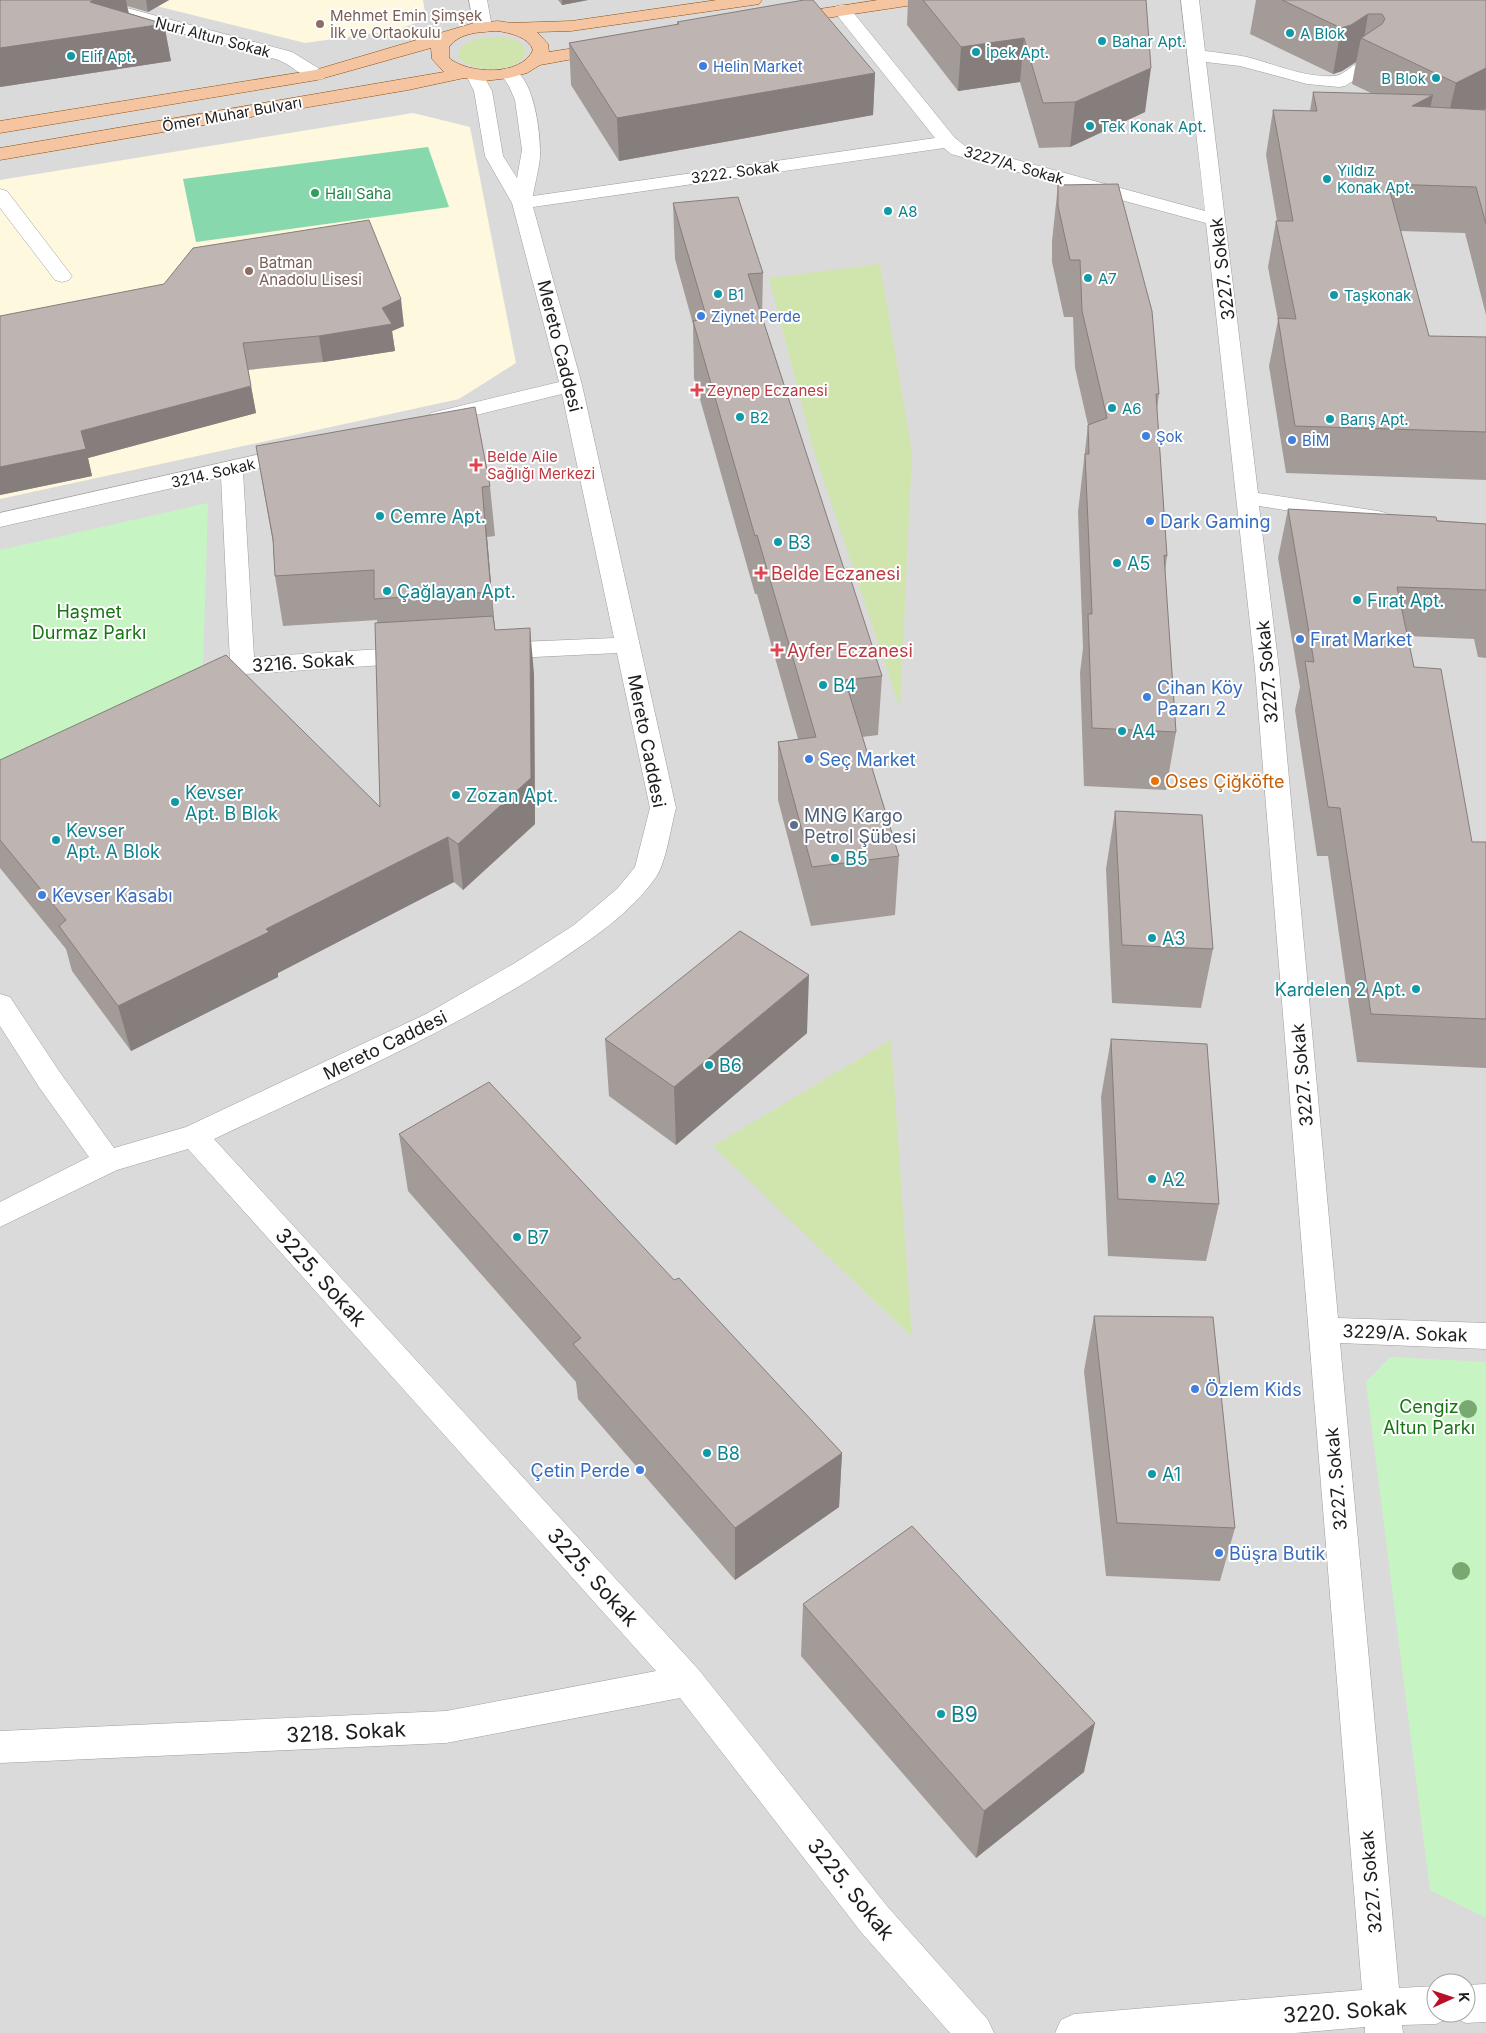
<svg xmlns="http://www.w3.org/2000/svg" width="1486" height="2033" viewBox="0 0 1486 2033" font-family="Inter,sans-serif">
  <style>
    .residential { fill: #dbdada; fill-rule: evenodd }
    .education { fill: #fdf8de }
    .grass { fill: #d0e5ad }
    .park { fill: #c6f5c3 }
    .pitch { fill: #87d8ad }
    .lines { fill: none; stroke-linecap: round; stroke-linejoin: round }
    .minor-casing { stroke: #9e9e9e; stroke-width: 1 }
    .major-casing { stroke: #8c4f0a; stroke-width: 1 }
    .minor { fill: #fff; fill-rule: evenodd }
    .major { fill: #f5c5a1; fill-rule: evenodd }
    .tree { fill: #78a971 }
    .wall { fill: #a39b98 }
    .shaded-wall { fill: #857e7c }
    .building { fill: #beb4b1; stroke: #857e7c }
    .education-dot { fill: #8d6e63; stroke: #fff; stroke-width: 2 }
    .culture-dot { fill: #0f9aa8; stroke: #fff; stroke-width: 2 }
    .shop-dot { fill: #3f7fe0; stroke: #fff; stroke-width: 2 }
    .leisure-dot { fill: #2e9e5b; stroke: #fff; stroke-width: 2 }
    .health-dot { fill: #e0444e; stroke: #fff; stroke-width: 2 }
    .food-dot { fill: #e8710a; stroke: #fff; stroke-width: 2 }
    .service-dot { fill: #5c6f8a; stroke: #fff; stroke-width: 2 }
    .labels { text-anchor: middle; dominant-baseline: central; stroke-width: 4; stroke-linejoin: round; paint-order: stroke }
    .far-education-label { font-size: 15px; fill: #785e54; stroke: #fff; text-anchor: start }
    .far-culture-label { font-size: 15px; fill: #0d838f; stroke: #fff; text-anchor: start }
    .far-street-label { font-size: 15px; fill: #1d1d1d; stroke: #fff }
    .far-shop-label { font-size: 15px; fill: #366cbe; stroke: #fff; text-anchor: start }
    .far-leisure-label { font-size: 15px; fill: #27864d; stroke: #fff; text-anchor: start }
    .far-health-label { font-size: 15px; fill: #be3a42; stroke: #fff; text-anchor: start }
    .street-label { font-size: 18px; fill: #1d1d1d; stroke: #fff }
    .culture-label { font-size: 18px; fill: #0d838f; stroke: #fff; text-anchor: start }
    .shop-label { font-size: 18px; fill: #366cbe; stroke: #fff; text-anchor: start }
    .health-label { font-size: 18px; fill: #be3a42; stroke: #fff; text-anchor: start }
    .park-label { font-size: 18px; fill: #187413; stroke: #fff }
    .food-label { font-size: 18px; fill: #c56008; stroke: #fff; text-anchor: start }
    .service-label { font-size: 18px; fill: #4e5e75; stroke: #fff; text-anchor: start }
    .near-street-label { font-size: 21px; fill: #1d1d1d; stroke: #fff }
    .near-culture-label { font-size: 21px; fill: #0d838f; stroke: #fff; text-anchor: start }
  </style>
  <rect width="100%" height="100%" fill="#eee9e4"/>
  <path class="residential" d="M0,0h1486v2033h-1486zM1436,1983h30v30h-30z"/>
  <g class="education">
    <polygon points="132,0 423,0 426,19 397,30 305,43"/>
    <polygon points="413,113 470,127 516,363 459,399 0,499 0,180"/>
  </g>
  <g class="grass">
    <path d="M493,37c13,0 29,1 33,15 -9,23 -50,21 -66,7l-2,-5c5,-14 22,-16 35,-17z"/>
    <polygon points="880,264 912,452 900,708 813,448 769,278"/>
    <polygon points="891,1040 912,1337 713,1146"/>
  </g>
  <g class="park">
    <polygon points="208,503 203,666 0,761 0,550"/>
    <polygon points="1390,1357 1486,1362 1486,1918 1430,1890 1366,1382"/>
  </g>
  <polygon class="pitch" points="428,147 449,207 196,242 183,179"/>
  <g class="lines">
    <defs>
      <g id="minor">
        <path d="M68,0h29l195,52 31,19 3,4 -3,4c-18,4 -31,-16 -48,-20 -68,-19 -136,-37 -204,-55z"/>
        <polygon points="469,0 487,0 492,27 489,31 483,32 477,31 474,27"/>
        <path d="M1181,0h18l6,51c14,2 28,3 42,6 27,7 58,21 87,19 14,-1 21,-19 37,-15l3,4 -3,4 -26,17 -6,1 -32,-3 -67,-18 -34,-4 52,431 120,18 8,2 3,5 -3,5 -8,2 -119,-19 20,163 59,649 148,5v26l-146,-6 59,645 37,-2v27h30v-28l20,-1v38l-20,1 -13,-6 -2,-4 -2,5 -13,6 -34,1 1,8h-38v-6l-70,6h-240l6,-13 13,-6 288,-24 -107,-1321 -49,-446 -255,-69 -7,-6 -411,59 49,178 94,423c-5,18 -10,55 -20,69 -25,36 -63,61 -100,86 -107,70 -226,121 -342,176l485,531 188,236 101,114 6,13h-44l-89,-101 -181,-234 -234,45 -446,20v-32l446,-20 210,-40 -468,-522 -71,21 -117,57v-25l89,-45 -50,-70 -39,-61v-32l10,3 49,74 55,77 72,-21 240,-113 89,-51 59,-38 43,-36 18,-22 15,-59 -33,-155 -123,6 -8,-3 -4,-5 4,-5 8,-3 120,-5 -52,-244 -123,30 -8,-1 -3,-5 3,-5 128,-31 -47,-179 -27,-47 -11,-65 -8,-16 3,-4 6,-1 6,1 11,20 11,65 14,22 5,-28 -7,-50 -6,-14 -9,-13 3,-4c29,-7 37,60 37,80 1,15 -5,32 -7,47l402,-58 -99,-124 -3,-4 3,-4 6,-1 6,1 107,132 10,8 240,65z"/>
        <polygon points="0,189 7,191 69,272 72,276 69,280 62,282 55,280 0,208"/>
        <polygon points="296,446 304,448 307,453 304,458 243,472 254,657 414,647 422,650 426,655 422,660 414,663 246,674 214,688 205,690 196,688 193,682 196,676 230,662 221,477 0,527 0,513"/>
      </g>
      <g id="major">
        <path d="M717,0h45l-3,4 -6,1 -182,26 -34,1 11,12 1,8 57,-9 6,1 3,4 -3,4 -6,1 -66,12 -13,8 -18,5 -25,3 -20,-3 -56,12 -408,70v-12l444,-76 -12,-13 -1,-11 -114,32 -317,53v-12l315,-51 159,-47 24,-2 13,2 60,-2zM498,31c12,2 31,6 35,19 -12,27 -65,24 -84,8v-11c11,-15 32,-15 49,-16z"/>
        <polygon points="878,0 922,0 919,4 913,5 787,24 781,23 778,19 781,15 787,14"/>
      </g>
    </defs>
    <use href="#minor" class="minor-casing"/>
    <use href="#major" class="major-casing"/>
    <use href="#minor" class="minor"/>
    <use href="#major" class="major"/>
  </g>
  <g class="tree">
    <circle cx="1468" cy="1409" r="9"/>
    <circle cx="1461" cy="1571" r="9"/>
  </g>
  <g class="wall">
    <polygon points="0,0 169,0 148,12 127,6 129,13 164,24 171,61 0,87"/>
    <polygon points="558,0 588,0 562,5"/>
    <polygon points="908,0 1146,0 1145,112 1070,147 1039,148 1020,82 958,91 907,25"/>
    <polygon points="1256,0 1486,0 1484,110 1486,110 1486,315 1465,233 1400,231 1429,336 1486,337 1486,480 1286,473 1269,366 1278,320 1268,267 1276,221 1277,221 1266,155 1273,110 1310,111 1313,92 1373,94 1352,84 1356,62 1342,71 1333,74 1250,34"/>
    <polygon points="677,22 875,73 873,115 619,161 571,85 569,43 677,25"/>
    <polygon points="1058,185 1159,394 1157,409 1167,556 1165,573 1176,732 1166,790 1084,786 1080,673 1083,648 1078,512 1088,425 1075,368 1073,317 1064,317 1052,262 1052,241"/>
    <polygon points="673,203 763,273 762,317 844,569 882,676 878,735 862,737 899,856 895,915 811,926 778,800 778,742 798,739 757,594 755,594 694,378 693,324 675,259"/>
    <polygon points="0,316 404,326 392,331 395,351 323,362 248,370 256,413 88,458 92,476 0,495"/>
    <polygon points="256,446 490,486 495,536 487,537 495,630 534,674 535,824 463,890 454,882 278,973 278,977 131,1051 72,971 66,949 0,868 0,760 380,807 377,620 283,626 275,576 273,543"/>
    <polygon points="1288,509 1486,524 1486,658 1478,657 1474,639 1407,636 1414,667 1472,842 1486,842 1486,1068 1357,1062 1328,856 1317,856 1295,710 1300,687 1278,558"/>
    <polygon points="1115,811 1213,949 1201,1008 1112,1003 1106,869"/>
    <polygon points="807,1033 676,1145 609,1096 605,1039"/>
    <polygon points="1111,1039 1219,1204 1206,1261 1108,1256 1101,1097"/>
    <polygon points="399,1134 674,1280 842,1453 839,1507 735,1580 578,1399 576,1382 408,1191"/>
    <polygon points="1094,1316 1235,1528 1220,1581 1106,1576 1084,1371"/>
    <polygon points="803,1604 1084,1772 976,1858 801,1656"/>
  </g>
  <g class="shaded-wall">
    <polygon points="94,0 126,0 130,22 164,24 171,61 0,87 0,48"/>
    <polygon points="146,0 169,0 148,12"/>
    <polygon points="562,0 588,0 562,5"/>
    <polygon points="1368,14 1364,39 1361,38 1356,62 1342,71 1333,74 1341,28"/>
    <polygon points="1024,38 1020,82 958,91 961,47"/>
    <polygon points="1151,68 1145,112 1070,147 1075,102"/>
    <polygon points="1486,68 1486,109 1445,129 1456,83"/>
    <polygon points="875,73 873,115 619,161 617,118"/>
    <polygon points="1433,95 1423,141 1412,106"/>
    <polygon points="401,299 404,326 392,331 395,351 323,362 319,336"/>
    <polygon points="251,386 256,413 88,458 92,476 0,495 0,467 81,431"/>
    <polygon points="482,487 487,537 496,643 491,592"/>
    <polygon points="530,628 534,674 535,824 463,890 458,844"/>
    <polygon points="448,837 454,882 278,973 278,977 131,1051 118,1006 266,929"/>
    <polygon points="809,975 807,1033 676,1145 674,1087"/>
    <polygon points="842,1453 839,1507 735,1580 735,1528"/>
    <polygon points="1095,1723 1084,1772 976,1858 984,1811"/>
  </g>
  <g class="building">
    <polygon points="0,0 94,0 90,2 164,24 0,48"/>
    <polygon points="804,0 813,0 875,73 617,118 569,43 679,24 677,22"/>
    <polygon points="923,0 1146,0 1151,68 1075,102 1043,103 1024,38 961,47"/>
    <polygon points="1282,0 1486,0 1486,68 1456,83 1361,38 1382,24 1385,19 1382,14 1368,14 1351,25 1341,28"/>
    <polygon points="1313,92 1433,95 1412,106 1486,110 1486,224 1476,187 1388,184 1429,336 1486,337 1486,432 1295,426 1278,318 1296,319 1276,221 1293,221 1273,110 1317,111"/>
    <polygon points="1118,184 1152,311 1159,394 1156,394 1167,556 1164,555 1176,732 1092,728 1088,614 1092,614 1085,454 1089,454 1088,425 1107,418 1082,311 1080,260 1070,260 1058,206 1058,185"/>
    <polygon points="738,197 763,273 748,274 844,569 847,568 882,676 845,680 899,856 812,867 778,742 816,737 757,535 755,536 693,321 707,319 673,203"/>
    <polygon points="369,220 401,299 382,308 392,324 319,336 243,343 251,386 81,431 86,449 0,467 0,316 164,284 193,248"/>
    <polygon points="475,407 490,486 482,487 491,592 374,599 374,570 275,576 273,539 256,446"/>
    <polygon points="1288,509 1436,517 1437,521 1486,524 1486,590 1397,587 1414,667 1441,669 1472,842 1486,842 1486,1019 1371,1014 1340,808 1328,807 1305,661 1314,662"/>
    <polygon points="493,616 495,630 530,628 531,778 458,844 448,837 266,929 269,932 118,1006 59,926 66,920 0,840 0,760 226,655 380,807 375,623"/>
    <polygon points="1115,811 1202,815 1213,949 1122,945"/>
    <polygon points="740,931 809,975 674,1087 605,1039"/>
    <polygon points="1111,1039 1207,1044 1219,1204 1118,1199"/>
    <polygon points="489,1082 674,1280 679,1278 842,1453 735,1528 573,1344 581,1338 399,1134"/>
    <polygon points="1094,1316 1213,1317 1235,1528 1117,1523"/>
    <polygon points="912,1526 1095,1723 984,1811 803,1604"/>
  </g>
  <g class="education-dot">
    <circle cx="320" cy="24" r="5"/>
    <circle cx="249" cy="271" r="5"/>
  </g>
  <g class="culture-dot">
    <circle cx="1290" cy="33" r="5"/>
    <circle cx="1102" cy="41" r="5"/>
    <circle cx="976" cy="52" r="5"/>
    <circle cx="71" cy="56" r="5"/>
    <circle cx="1436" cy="78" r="5"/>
    <circle cx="1090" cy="126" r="5"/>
    <circle cx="1327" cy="179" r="5"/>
    <circle cx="888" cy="211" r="5"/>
    <circle cx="1088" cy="278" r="5"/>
    <circle cx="718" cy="294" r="5"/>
    <circle cx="1334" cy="295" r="5"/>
    <circle cx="1112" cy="408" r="5"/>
    <circle cx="740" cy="417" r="5"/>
    <circle cx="1330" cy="419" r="5"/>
    <circle cx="380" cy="516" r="5"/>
    <circle cx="778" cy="542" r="5"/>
    <circle cx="1117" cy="563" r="5"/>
    <circle cx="387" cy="591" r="5"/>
    <circle cx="1357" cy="600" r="5"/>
    <circle cx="823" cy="685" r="5"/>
    <circle cx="1122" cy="731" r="5"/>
    <circle cx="456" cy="795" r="5"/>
    <circle cx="175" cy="802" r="5"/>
    <circle cx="56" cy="840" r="5"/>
    <circle cx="835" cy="858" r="5"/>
    <circle cx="1152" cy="938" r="5"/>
    <circle cx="1416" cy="989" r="5"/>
    <circle cx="709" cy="1065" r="5"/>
    <circle cx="1152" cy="1179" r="5"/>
    <circle cx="517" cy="1237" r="5"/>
    <circle cx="707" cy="1453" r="5"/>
    <circle cx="1152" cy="1474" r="5"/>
    <circle cx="941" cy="1714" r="5"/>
  </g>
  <g class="shop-dot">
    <circle cx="703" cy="66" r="5"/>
    <circle cx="701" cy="316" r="5"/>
    <circle cx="1146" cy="436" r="5"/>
    <circle cx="1292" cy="440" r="5"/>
    <circle cx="1150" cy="521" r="5"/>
    <circle cx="1300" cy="639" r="5"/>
    <circle cx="1147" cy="697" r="5"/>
    <circle cx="809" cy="759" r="5"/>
    <circle cx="42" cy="895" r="5"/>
    <circle cx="1195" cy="1389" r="5"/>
    <circle cx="640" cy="1470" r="5"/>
    <circle cx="1219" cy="1553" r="5"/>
  </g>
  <circle class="leisure-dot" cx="315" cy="193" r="5"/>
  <g class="health-dot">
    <path d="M694.5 382.5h5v5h5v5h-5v5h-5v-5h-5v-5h5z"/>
    <path d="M473.5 457.5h5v5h5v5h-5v5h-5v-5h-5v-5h5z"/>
    <path d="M758.5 565.5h5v5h5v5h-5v5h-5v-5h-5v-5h5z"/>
    <path d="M774.5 642.5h5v5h5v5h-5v5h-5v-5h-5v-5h5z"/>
  </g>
  <circle class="food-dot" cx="1155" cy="781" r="5"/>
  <circle class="service-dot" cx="794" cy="825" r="5"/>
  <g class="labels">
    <g class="far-education-label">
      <text x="330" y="15">Mehmet Emin Şimşek<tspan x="330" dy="17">İlk ve Ortaokulu</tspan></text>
      <text x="259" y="262">Batman<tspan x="259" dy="17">Anadolu Lisesi</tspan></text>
    </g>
    <g class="far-culture-label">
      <text x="1300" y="33">A Blok</text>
      <text x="1112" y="41">Bahar Apt.</text>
      <text x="986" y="52">İpek Apt.</text>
      <text x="81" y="56">Elif Apt.</text>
      <text x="1426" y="78" text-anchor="end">B Blok</text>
      <text x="1100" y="126">Tek Konak Apt.</text>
      <text x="1337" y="170">Yıldız<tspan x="1337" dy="17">Konak Apt.</tspan></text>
      <text x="898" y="211">A8</text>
      <text x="1098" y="278">A7</text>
      <text x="728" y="294">B1</text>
      <text x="1344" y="295">Taşkonak</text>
      <text x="1122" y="408">A6</text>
      <text x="750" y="417">B2</text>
      <text x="1340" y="419">Barış Apt.</text>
    </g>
    <g class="far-street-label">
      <text transform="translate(213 37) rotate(15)">Nuri Altun Sokak</text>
      <text transform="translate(232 114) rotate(-10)">Ömer Muhar Bulvarı</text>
      <text transform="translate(1014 165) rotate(16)">3227/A. Sokak</text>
      <text transform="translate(735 172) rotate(-8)">3222. Sokak</text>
      <text transform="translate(213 473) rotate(-13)">3214. Sokak</text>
    </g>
    <g class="far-shop-label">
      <text x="713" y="66">Helin Market</text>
      <text x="711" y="316">Ziynet Perde</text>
      <text x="1156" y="436">Şok</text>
      <text x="1302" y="440">BİM</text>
    </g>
    <g class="far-leisure-label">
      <text x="325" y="193">Halı Saha</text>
    </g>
    <g class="far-health-label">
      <text x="707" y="390">Zeynep Eczanesi</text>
      <text x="487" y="456">Belde Aile<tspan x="487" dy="17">Sağlığı Merkezi</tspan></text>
    </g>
    <g class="street-label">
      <text transform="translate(1222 269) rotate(-97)">3227. Sokak</text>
      <text transform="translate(560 346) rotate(76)">Mereto Caddesi</text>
      <text transform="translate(303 662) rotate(-4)">3216. Sokak</text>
      <text transform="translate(1267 672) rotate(-95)">3227. Sokak</text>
      <text transform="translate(647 741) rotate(79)">Mereto Caddesi</text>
      <text transform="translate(385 1045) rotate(-26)">Mereto Caddesi</text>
      <text transform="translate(1302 1075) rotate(-95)">3227. Sokak</text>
      <text transform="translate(1405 1333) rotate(2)">3229/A. Sokak</text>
      <text transform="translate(1336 1479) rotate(-95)">3227. Sokak</text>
      <text transform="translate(1371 1882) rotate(-95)">3227. Sokak</text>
    </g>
    <g class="culture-label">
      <text x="390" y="516">Cemre Apt.</text>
      <text x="788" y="542">B3</text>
      <text x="1127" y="563">A5</text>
      <text x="397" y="591">Çağlayan Apt.</text>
      <text x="1367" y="600">Fırat Apt.</text>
      <text x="833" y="685">B4</text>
      <text x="1132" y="731">A4</text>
      <text x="185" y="792">Kevser<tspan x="185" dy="21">Apt. B Blok</tspan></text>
      <text x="466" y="795">Zozan Apt.</text>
      <text x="66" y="830">Kevser<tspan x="66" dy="21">Apt. A Blok</tspan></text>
      <text x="845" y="858">B5</text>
      <text x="1162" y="938">A3</text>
      <text x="1406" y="989" text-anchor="end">Kardelen 2 Apt.</text>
      <text x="719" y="1065">B6</text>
      <text x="1162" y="1179">A2</text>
      <text x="527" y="1237">B7</text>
      <text x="717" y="1453">B8</text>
      <text x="1162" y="1474">A1</text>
    </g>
    <g class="shop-label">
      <text x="1160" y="521">Dark Gaming</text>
      <text x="1310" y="639">Fırat Market</text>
      <text x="1157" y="687">Cihan Köy<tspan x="1157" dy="21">Pazarı 2</tspan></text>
      <text x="819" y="759">Seç Market</text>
      <text x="52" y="895">Kevser Kasabı</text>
      <text x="1205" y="1389">Özlem Kids</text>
      <text x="630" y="1470" text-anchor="end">Çetin Perde</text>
      <text x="1229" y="1553">Büşra Butik</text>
    </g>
    <g class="health-label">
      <text x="771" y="573">Belde Eczanesi</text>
      <text x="787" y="650">Ayfer Eczanesi</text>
    </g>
    <g class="park-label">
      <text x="89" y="611">Haşmet<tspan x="89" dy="21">Durmaz Parkı</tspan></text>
      <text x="1429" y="1406">Cengiz<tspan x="1429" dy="21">Altun Parkı</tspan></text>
    </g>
    <g class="food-label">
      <text x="1165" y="781">Oses Çiğköfte</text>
    </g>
    <g class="service-label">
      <text x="804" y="815">MNG Kargo<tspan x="804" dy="21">Petrol Şübesi</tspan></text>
    </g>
    <g class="near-street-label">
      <text transform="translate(321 1277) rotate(48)">3225. Sokak</text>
      <text transform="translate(593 1577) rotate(48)">3225. Sokak</text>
      <text transform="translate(346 1732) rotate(-3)">3218. Sokak</text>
      <text transform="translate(851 1889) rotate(51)">3225. Sokak</text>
      <text transform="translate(1345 2011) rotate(-4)">3220. Sokak</text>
    </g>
    <g class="near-culture-label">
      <text x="951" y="1714">B9</text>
    </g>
  </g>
  <g transform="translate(1451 1998) rotate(87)"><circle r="24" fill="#ffffff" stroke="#a5a5a5"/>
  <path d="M0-4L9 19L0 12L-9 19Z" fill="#bd0e27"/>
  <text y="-8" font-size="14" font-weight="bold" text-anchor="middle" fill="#1d1d1d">K</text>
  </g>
</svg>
